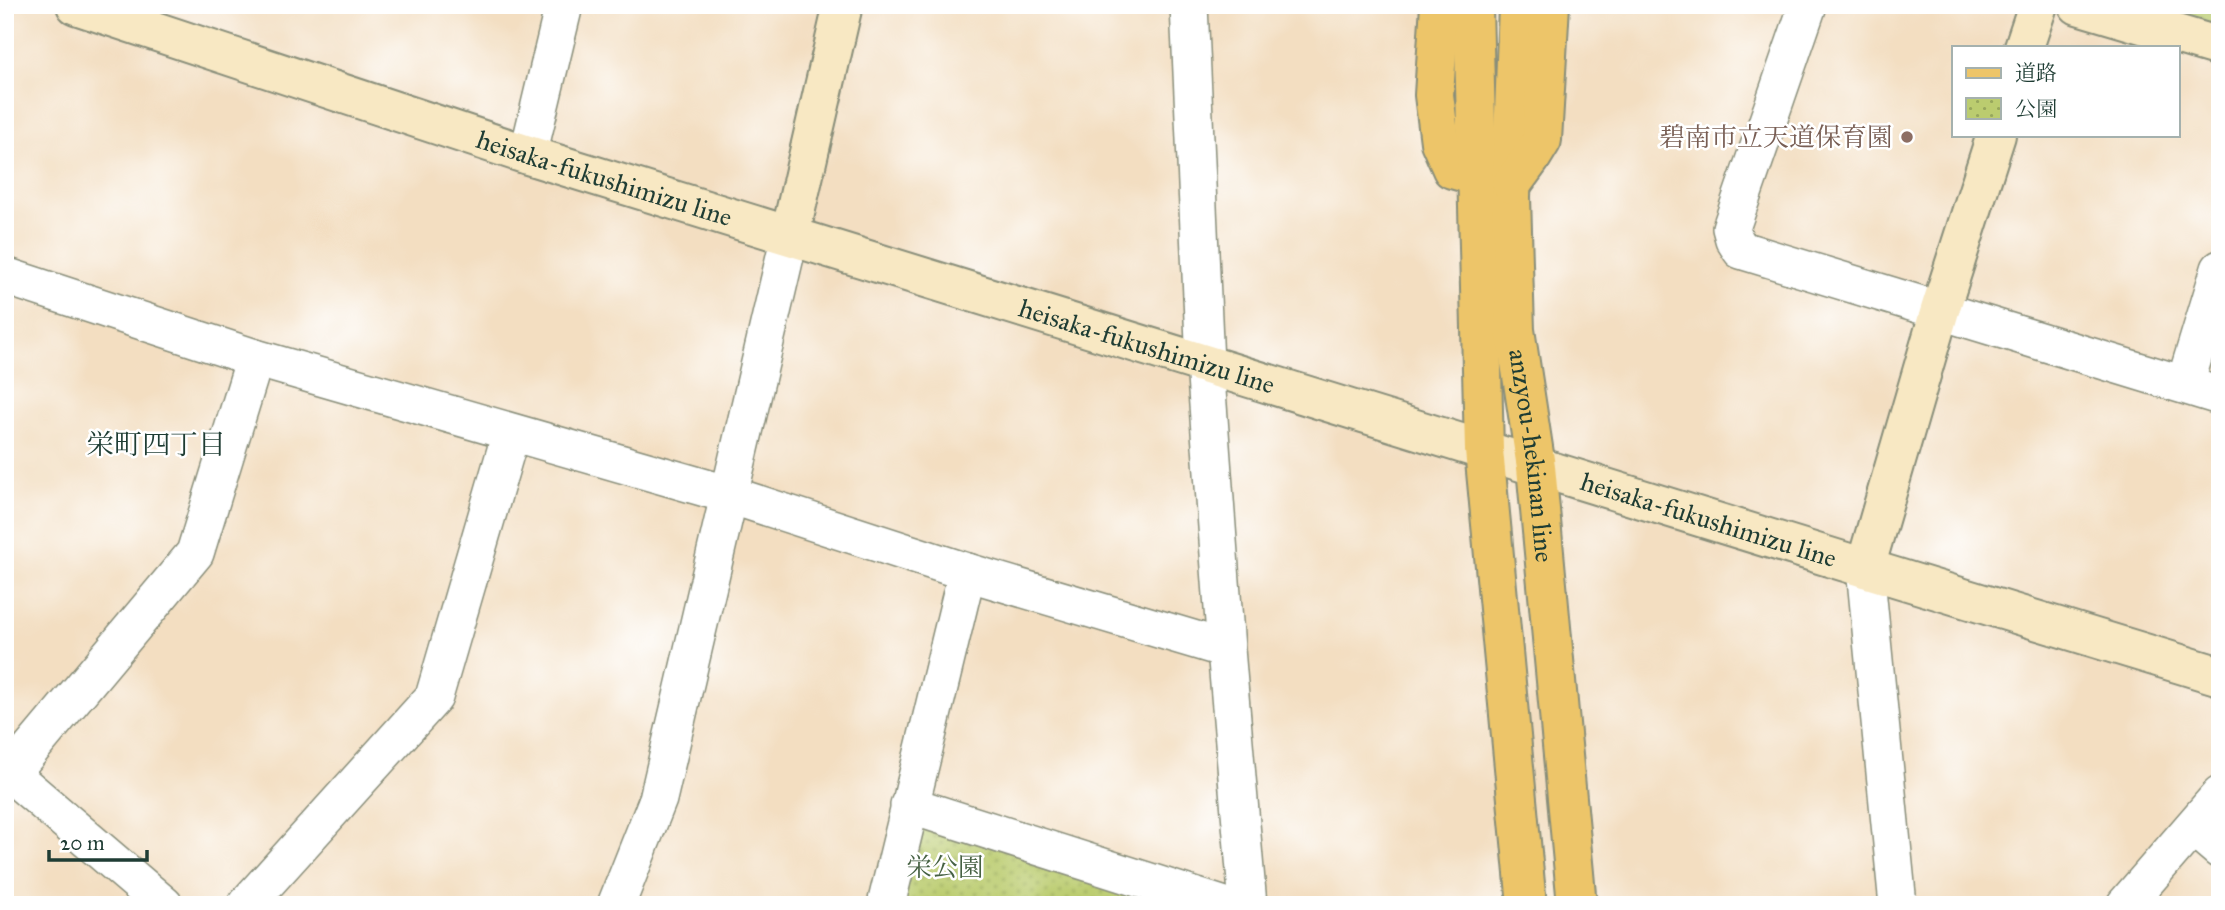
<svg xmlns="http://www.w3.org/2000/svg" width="2225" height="910" viewBox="0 0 2225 910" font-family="'IM FELL Great Primer','Noto Serif JP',serif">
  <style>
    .park { fill: url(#park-dots); stroke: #6d8452; stroke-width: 2 }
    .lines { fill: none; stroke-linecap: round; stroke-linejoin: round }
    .street-casing { stroke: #898e7a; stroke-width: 40 }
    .secondary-casing { stroke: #898e7a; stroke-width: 42 }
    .primary-casing { stroke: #898e7a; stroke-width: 42 }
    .street { stroke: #fff; stroke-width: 37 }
    .secondary { stroke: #f8e8c3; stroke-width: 38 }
    .primary { stroke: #edc569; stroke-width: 38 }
    .education-dot { fill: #8d6e63; stroke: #fff; stroke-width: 2.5 }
    .labels { text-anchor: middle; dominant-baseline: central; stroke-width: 5; stroke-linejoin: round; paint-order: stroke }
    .education-label { font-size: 26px; fill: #785e54; stroke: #fff; text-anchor: end }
    .street-label { font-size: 26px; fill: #1f3d34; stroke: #fff }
    .park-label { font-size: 26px; fill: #466143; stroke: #fff }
    .neighbourhood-label { font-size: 28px; fill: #1f3d34; stroke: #fff }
  </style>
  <defs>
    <pattern id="park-dots" width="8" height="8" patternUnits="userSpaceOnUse" patternTransform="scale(1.75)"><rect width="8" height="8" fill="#bbcc6f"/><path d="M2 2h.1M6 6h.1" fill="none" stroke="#97a75c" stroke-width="1.8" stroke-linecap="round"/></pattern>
  </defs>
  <rect width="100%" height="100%" fill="#fff"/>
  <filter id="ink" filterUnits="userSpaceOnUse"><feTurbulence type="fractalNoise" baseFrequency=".0143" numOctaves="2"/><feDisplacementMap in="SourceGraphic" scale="14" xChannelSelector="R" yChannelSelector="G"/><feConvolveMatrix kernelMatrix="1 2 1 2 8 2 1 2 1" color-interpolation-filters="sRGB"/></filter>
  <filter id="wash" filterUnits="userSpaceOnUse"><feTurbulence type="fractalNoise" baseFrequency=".00686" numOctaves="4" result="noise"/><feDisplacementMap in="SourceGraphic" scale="28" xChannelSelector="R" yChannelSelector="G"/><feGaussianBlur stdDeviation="1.57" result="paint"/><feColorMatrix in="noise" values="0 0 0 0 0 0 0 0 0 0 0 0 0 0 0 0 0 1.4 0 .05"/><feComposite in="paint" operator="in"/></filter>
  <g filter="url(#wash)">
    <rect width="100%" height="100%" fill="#f3dec1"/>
    <g class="park">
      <polygon points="2122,5 2220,5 2220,34"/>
      <polygon points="914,818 1197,905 900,905"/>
    </g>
  </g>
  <g filter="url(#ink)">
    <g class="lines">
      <defs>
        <g id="street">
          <polyline points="1189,5 1205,364 1226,649 1248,905"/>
          <polyline points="1808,5 1731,228 1734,239 1741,250 2220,396"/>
          <polyline points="528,155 564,5"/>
          <polyline points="5,276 255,358 730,495 967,572 1226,649"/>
          <polyline points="2185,384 2220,269"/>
          <polyline points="1865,568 1898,905"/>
          <polyline points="5,769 164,905"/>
          <polyline points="11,773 195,553 255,358"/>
          <polyline points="909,805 1222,905"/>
          <polyline points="2193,827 2220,850"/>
          <polyline points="246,905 434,697 511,433"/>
          <polyline points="616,905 658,799 790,235"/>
          <polyline points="886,905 967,572"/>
          <polyline points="2125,905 2220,795"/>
        </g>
        <g id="secondary">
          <path id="s1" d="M76,5l452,150 1337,413 355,108"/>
          <polyline points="2078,5 2220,47"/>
          <polyline points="2024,47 2038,5"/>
          <polyline points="790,235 843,5"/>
          <polyline points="1865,568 1940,310 1996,135"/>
        </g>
        <g id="primary">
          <polyline points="1440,5 1434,95 1440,142 1452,169 1477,176"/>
          <polyline points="1473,5 1484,450 1527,905"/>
          <path id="s2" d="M1518,5l-7,192 4,133 21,137 41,438"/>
          <polyline points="1512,184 1531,158 1542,140 1550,5"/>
        </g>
      </defs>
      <use href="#street" class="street-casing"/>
      <use href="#secondary" class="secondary-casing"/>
      <use href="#primary" class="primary-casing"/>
      <use href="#street" class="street"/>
      <use href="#secondary" class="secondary"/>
      <use href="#primary" class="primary"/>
    </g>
  </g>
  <circle class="education-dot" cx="1907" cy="137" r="7"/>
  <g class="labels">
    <g class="education-label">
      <text x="1893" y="137">碧南市立天道保育園</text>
    </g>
    <g class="street-label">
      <text stroke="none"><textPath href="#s1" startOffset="556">heisaka-fukushimizu line</textPath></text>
      <text stroke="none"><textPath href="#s1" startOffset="1124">heisaka-fukushimizu line</textPath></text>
      <text stroke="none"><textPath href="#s2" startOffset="452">anzyou-hekinan line</textPath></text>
      <text stroke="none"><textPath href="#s1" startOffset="1712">heisaka-fukushimizu line</textPath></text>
    </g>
    <g class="park-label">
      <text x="945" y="867">栄公園</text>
    </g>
    <g class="neighbourhood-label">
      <text x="156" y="444">栄町四丁目</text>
    </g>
  </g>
  <rect width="2225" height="910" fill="none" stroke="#fff" stroke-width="28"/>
  <rect x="1952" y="46" width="228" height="91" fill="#ffffff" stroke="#a5b1ae" stroke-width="2"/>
  <rect x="1966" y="68" width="35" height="10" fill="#edc569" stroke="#a5b1ae" stroke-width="2"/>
  <text x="2015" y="80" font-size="21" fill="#1f3d34">道路</text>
  <rect x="1966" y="98" width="35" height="21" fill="url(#park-dots)" stroke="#a5b1ae" stroke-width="2"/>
  <text x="2015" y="116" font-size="21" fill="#1f3d34">公園</text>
  <path d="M49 850v10h98v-10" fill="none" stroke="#1f3d34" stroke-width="3.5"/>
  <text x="60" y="850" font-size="21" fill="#1f3d34" stroke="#ffffff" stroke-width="5" paint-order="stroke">20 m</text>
</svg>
